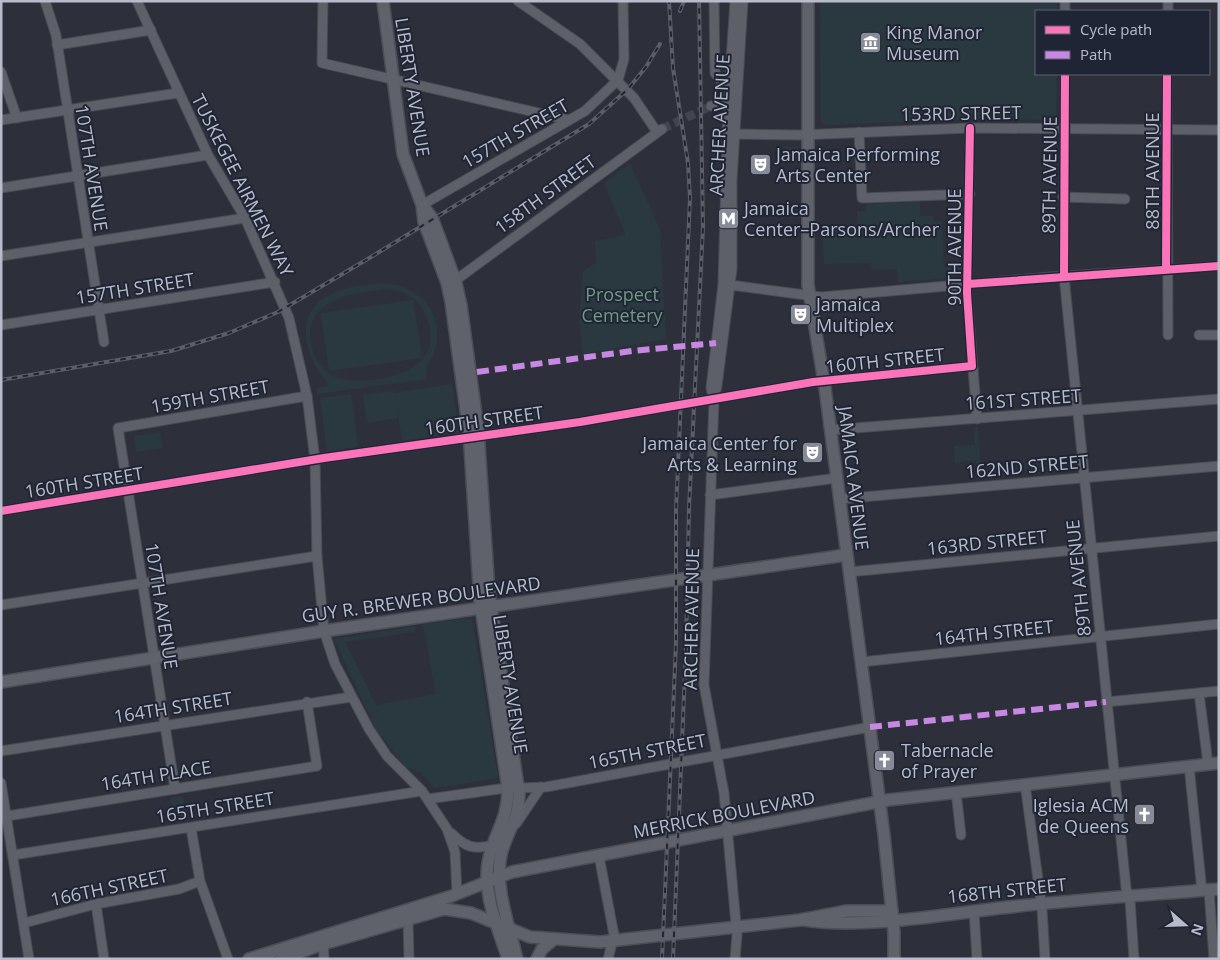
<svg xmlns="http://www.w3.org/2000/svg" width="1220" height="960" viewBox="0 0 1220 960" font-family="'Open Sans',sans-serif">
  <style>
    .green { fill: #2a3940; fill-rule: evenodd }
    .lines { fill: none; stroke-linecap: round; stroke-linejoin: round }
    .minor-tunnel { stroke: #424550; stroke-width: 9; stroke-dasharray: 9 4.5; stroke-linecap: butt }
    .minor-casing { stroke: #494b53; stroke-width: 11 }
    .major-casing { stroke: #4b4d57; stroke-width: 14 }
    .minor { stroke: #5d6068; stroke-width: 9 }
    .major { stroke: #5f626a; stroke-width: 11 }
    .rail-casing { stroke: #5b5e66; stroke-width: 4 }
    .rail { stroke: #202535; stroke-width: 2; stroke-dasharray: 5.5; stroke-linecap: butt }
    .quiet { stroke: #c787e3; stroke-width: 6; stroke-dasharray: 12 6; stroke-linecap: butt }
    .cycleway-casing { stroke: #202535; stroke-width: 11 }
    .cycleway { stroke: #fb73b8; stroke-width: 8 }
    .labels { text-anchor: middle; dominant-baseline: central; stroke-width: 4; stroke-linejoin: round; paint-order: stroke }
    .poi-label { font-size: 18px; fill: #b8bcca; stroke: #202535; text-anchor: start }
    .street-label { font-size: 18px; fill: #b8bcca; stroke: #202535 }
    .park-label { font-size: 18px; fill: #709a82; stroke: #202535 }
  </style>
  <rect width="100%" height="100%" fill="#2d303a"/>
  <g class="green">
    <polygon points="820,1 1057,1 1057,11 1036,11 1036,74 1057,74 1056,116 1053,120 973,119 827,125 821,120"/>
    <polygon points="783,146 798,147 797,164 782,162"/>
    <polygon points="630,164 660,230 666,339 583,354 579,320 583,271 596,263 595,241 626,235 604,183"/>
    <polygon points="920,202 920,216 933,216 934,222 942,222 944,267 962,267 961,275 948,278 898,282 897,269 872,270 871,263 824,264 822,225 857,224 857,211 866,211 866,204"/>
    <path d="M383,283c33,2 61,27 53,63 -4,15 -11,15 -9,33l-110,15 -1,-6 12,-2v-3c-27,-32 -36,-77 13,-93 14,-5 29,-5 42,-7zM385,289c16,1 34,8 40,24 18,40 -9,60 -46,66 -31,5 -60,2 -68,-35 -8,-45 43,-51 74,-55z"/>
    <polygon points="413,300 422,358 329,371 321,313"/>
    <polygon points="452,384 459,432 402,441 395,395 398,418 367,423 363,395 394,391 395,393"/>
    <polygon points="351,394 358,447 327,451 320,398"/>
    <polygon points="978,427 981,478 978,478 976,460 955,463 954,446 975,445 974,428"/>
    <polygon points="160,433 162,448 136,452 134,436"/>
    <polygon points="472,618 498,778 435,788 421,773 406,767 376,729 334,639 416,626 415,632 345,642 376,705 436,694 423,624"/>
    <polygon points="183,796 187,821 174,822 170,798"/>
  </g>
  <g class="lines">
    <polyline class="minor-tunnel" points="662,129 711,106"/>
    <defs>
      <g id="minor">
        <polyline points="45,1 56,35 104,342"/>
        <polyline points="137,1 208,155 245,218 289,318 307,396 315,460 317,556 324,631 335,664 369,729 387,756 422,791 447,829 455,852 457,894"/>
        <polyline points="323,1 322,63 569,120"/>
        <polyline points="518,1 580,44 634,98 657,132"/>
        <polyline points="714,1 715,73 721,81 729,87"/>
        <polyline points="1065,11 1065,1"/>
        <polyline points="1168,11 1168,1"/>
        <polyline points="57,45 151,30"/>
        <polyline points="1,72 17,118"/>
        <polyline points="1065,74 1064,276 1126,888 1130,900 1134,959"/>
        <polyline points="1167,74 1168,335"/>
        <polyline points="711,106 733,102"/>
        <polyline points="1,120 178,93"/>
        <polyline points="970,128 967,293 977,419"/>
        <polyline points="859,132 862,198 970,194"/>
        <polyline points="734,134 800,135 970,128 1219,130"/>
        <polyline points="1,188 208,155"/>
        <polyline points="1063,197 1125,199"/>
        <polyline points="422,205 585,111 618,80 624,59 623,1"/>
        <polyline points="1,256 245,218"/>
        <polyline points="449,282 460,277 662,129"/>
        <polyline points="723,284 821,297 1051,277 1219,266"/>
        <polyline points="1,325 275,282"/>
        <polyline points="1199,335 1219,335"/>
        <polyline points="713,397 711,388 723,284 728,103 735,1"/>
        <polyline points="830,430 1219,399"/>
        <polyline points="710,495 837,478"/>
        <polyline points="839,499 1219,466"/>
        <polyline points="1,511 324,458 580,422 813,382 972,366"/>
        <polyline points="849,572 1219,536"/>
        <polyline points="1,605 317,556"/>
        <polyline points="861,662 1219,624"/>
        <polyline points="1199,693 1208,764"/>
        <polyline points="1106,702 1219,691"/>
        <polyline points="1,751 351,697"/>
        <polyline points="1189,766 1202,891"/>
        <polyline points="1,783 29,959"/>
        <polyline points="1025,784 1042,909 1045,959"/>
        <polyline points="175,789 118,428 307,396"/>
        <polyline points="956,792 961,835"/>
        <polyline points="428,799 499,789 546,787 870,727"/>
        <polyline points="1,817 317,766 307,702"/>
        <polyline points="516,824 541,787"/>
        <polyline points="191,828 200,881 228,959"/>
        <path d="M451,833c14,14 23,17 42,12"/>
        <polyline points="13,855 422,791"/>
        <polyline points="599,856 614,935 608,959"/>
        <polyline points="1209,890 1214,959"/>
        <polyline points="96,904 104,959"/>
        <polyline points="974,911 977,959"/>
        <polyline points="408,919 409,959"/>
        <polyline points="24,923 96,904 179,889 200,881"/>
        <polyline points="323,938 324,959"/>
        <polyline points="735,959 737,935 724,793 704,685 714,399 717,386 732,269 732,180 743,1"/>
      </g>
      <g id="major">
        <path d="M383,1l20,153 19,51 2,17 23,61 4,19 18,130 11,169 28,188c0,30 -13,43 -19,69 -8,33 9,70 19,101"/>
        <polyline points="808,1 808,285 825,388 884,835 894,932 894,959"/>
        <path d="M423,206l9,12 8,21 16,44 5,22 17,125 11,162 30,201c1,26 -13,39 -18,62 -7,31 9,74 16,104"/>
        <polyline points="1,682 324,631 846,555"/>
        <path d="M804,920c58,9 137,-5 196,-12 73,-8 146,-13 219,-19"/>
        <polyline points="249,959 449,897 512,872 888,800 1219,763"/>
        <polyline points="281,959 323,944 444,909 471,913 530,937 600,942 800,920 847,911 892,911"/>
        <polyline points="537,959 542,949 554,939"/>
      </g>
    </defs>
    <use href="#minor" class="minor-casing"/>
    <use href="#major" class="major-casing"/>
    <use href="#minor" class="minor"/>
    <use href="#major" class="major"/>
    <defs>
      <g id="rail">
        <polyline points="680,11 684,1"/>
        <polyline points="1,380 171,351 229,333 278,312 366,260 589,124 628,89 646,67 660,44"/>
        <polyline points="662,959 676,643 676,510 690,198 688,163 673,68 669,1"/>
        <polyline points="673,959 686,647 689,508 703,227 699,1"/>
      </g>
    </defs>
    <use href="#rail" class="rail-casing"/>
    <use href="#rail" class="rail"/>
    <g class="quiet">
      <polyline points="477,372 632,351 716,343"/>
      <polyline points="870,727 1106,702"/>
    </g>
    <defs>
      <g id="cycleway">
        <polyline points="1166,269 1167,74"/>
        <polyline points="1064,276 1065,74"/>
        <polyline points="968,284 1219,266"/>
        <polyline points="1,511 324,458 580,422 813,382 972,366 967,293 970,128"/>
      </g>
    </defs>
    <use href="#cycleway" class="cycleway-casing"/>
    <use href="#cycleway" class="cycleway"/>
  </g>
  <defs>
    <symbol id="museum-square" viewBox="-11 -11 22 22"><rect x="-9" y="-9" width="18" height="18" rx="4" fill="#878b98" stroke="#202535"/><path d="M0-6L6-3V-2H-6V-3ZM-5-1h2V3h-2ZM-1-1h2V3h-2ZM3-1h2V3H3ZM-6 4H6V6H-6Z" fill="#fff"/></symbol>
    <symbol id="theatre-square" viewBox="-11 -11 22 22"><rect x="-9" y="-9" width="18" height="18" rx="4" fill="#878b98" stroke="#202535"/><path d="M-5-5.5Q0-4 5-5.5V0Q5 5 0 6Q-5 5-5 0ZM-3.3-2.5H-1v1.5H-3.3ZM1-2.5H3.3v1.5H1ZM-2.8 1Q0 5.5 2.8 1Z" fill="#fff"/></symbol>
    <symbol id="metro-square" viewBox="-11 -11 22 22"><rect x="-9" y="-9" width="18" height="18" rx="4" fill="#878b98" stroke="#202535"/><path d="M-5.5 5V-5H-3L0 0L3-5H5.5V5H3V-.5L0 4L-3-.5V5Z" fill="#fff"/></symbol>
    <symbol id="church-square" viewBox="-11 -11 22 22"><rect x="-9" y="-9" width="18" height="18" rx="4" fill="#878b98" stroke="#202535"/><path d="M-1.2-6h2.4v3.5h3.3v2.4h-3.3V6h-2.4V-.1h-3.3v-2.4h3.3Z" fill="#fff"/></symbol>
  </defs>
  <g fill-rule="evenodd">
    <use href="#museum-square" x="858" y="30" width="25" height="25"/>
    <use href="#theatre-square" x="748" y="152" width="25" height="25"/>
    <use href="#metro-square" x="716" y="206" width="25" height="25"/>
    <use href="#theatre-square" x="788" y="302" width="25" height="25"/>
    <use href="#theatre-square" x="800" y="440" width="25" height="25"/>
    <use href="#church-square" x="872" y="748" width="25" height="25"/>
    <use href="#church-square" x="1132" y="802" width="25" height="25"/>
  </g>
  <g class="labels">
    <g class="poi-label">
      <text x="886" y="32">King Manor<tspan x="886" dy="21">Museum</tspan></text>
      <text x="776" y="154">Jamaica Performing<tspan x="776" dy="21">Arts Center</tspan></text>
      <text x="744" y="208">Jamaica<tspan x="744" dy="21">Center–Parsons/Archer</tspan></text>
      <text x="816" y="304">Jamaica<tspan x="816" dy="21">Multiplex</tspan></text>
      <text x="797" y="443" text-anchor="end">Jamaica Center for<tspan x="797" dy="21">Arts &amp; Learning</tspan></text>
      <text x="901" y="750">Tabernacle<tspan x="901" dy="21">of Prayer</tspan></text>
      <text x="1129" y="805" text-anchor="end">Iglesia ACM<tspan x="1129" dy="21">de Queens</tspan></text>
    </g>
    <g class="street-label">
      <text transform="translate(413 87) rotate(81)">LIBERTY AVENUE</text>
      <text transform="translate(961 113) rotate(-1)">153RD STREET</text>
      <text transform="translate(719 125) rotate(-87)">ARCHER AVENUE</text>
      <text transform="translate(515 133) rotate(-30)">157TH STREET</text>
      <text transform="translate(92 168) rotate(81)">107TH AVENUE</text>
      <text transform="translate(1152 171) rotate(-90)">88TH AVENUE</text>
      <text transform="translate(1049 175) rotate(-89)">89TH AVENUE</text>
      <text transform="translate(243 185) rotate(63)">TUSKEGEE AIRMEN WAY</text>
      <text transform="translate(545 194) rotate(-36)">158TH STREET</text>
      <text transform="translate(954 247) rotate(-90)">90TH AVENUE</text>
      <text transform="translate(135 288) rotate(-9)">157TH STREET</text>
      <text transform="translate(885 360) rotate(-6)">160TH STREET</text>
      <text transform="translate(210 396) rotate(-10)">159TH STREET</text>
      <text transform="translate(1023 399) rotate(-4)">161ST STREET</text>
      <text transform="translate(484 420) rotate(-8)">160TH STREET</text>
      <text transform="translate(1027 466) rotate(-5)">162ND STREET</text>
      <text transform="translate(854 478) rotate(83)">JAMAICA AVENUE</text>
      <text transform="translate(84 482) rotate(-9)">160TH STREET</text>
      <text transform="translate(987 542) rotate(-6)">163RD STREET</text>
      <text transform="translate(1078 578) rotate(-96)">89TH AVENUE</text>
      <text transform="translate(421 599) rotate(-8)">GUY R. BREWER BOULEVARD</text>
      <text transform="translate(162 606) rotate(81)">107TH AVENUE</text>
      <text transform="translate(691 619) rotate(-89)">ARCHER AVENUE</text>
      <text transform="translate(994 632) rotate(-6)">164TH STREET</text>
      <text transform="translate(511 684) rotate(81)">LIBERTY AVENUE</text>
      <text transform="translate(173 707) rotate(-9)">164TH STREET</text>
      <text transform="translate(647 751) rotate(-11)">165TH STREET</text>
      <text transform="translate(156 775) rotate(-9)">164TH PLACE</text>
      <text transform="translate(215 807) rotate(-9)">165TH STREET</text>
      <text transform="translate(724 814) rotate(-11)">MERRICK BOULEVARD</text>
      <text transform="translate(109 887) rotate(-12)">166TH STREET</text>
      <text transform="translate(1007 890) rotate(-6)">168TH STREET</text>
    </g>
    <g class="park-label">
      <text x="622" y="294">Prospect<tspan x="622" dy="21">Cemetery</tspan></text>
    </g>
  </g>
  <rect width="1220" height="960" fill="none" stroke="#b8bcca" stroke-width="5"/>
  <rect x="1035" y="10" width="175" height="65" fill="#202535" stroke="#5d6171"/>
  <rect x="1045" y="26" width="25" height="8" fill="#fb73b8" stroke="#5d6171"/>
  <text x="1080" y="35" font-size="15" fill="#b8bcca">Cycle path</text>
  <rect x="1045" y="51" width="25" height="8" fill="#c787e3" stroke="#5d6171"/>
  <text x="1080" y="60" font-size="15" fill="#b8bcca">Path</text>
  <g transform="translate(1185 925) rotate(110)" stroke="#202535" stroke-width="4" paint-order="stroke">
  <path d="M0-4L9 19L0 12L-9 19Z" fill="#b8bcca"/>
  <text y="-8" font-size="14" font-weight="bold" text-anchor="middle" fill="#b8bcca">N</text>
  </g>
</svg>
